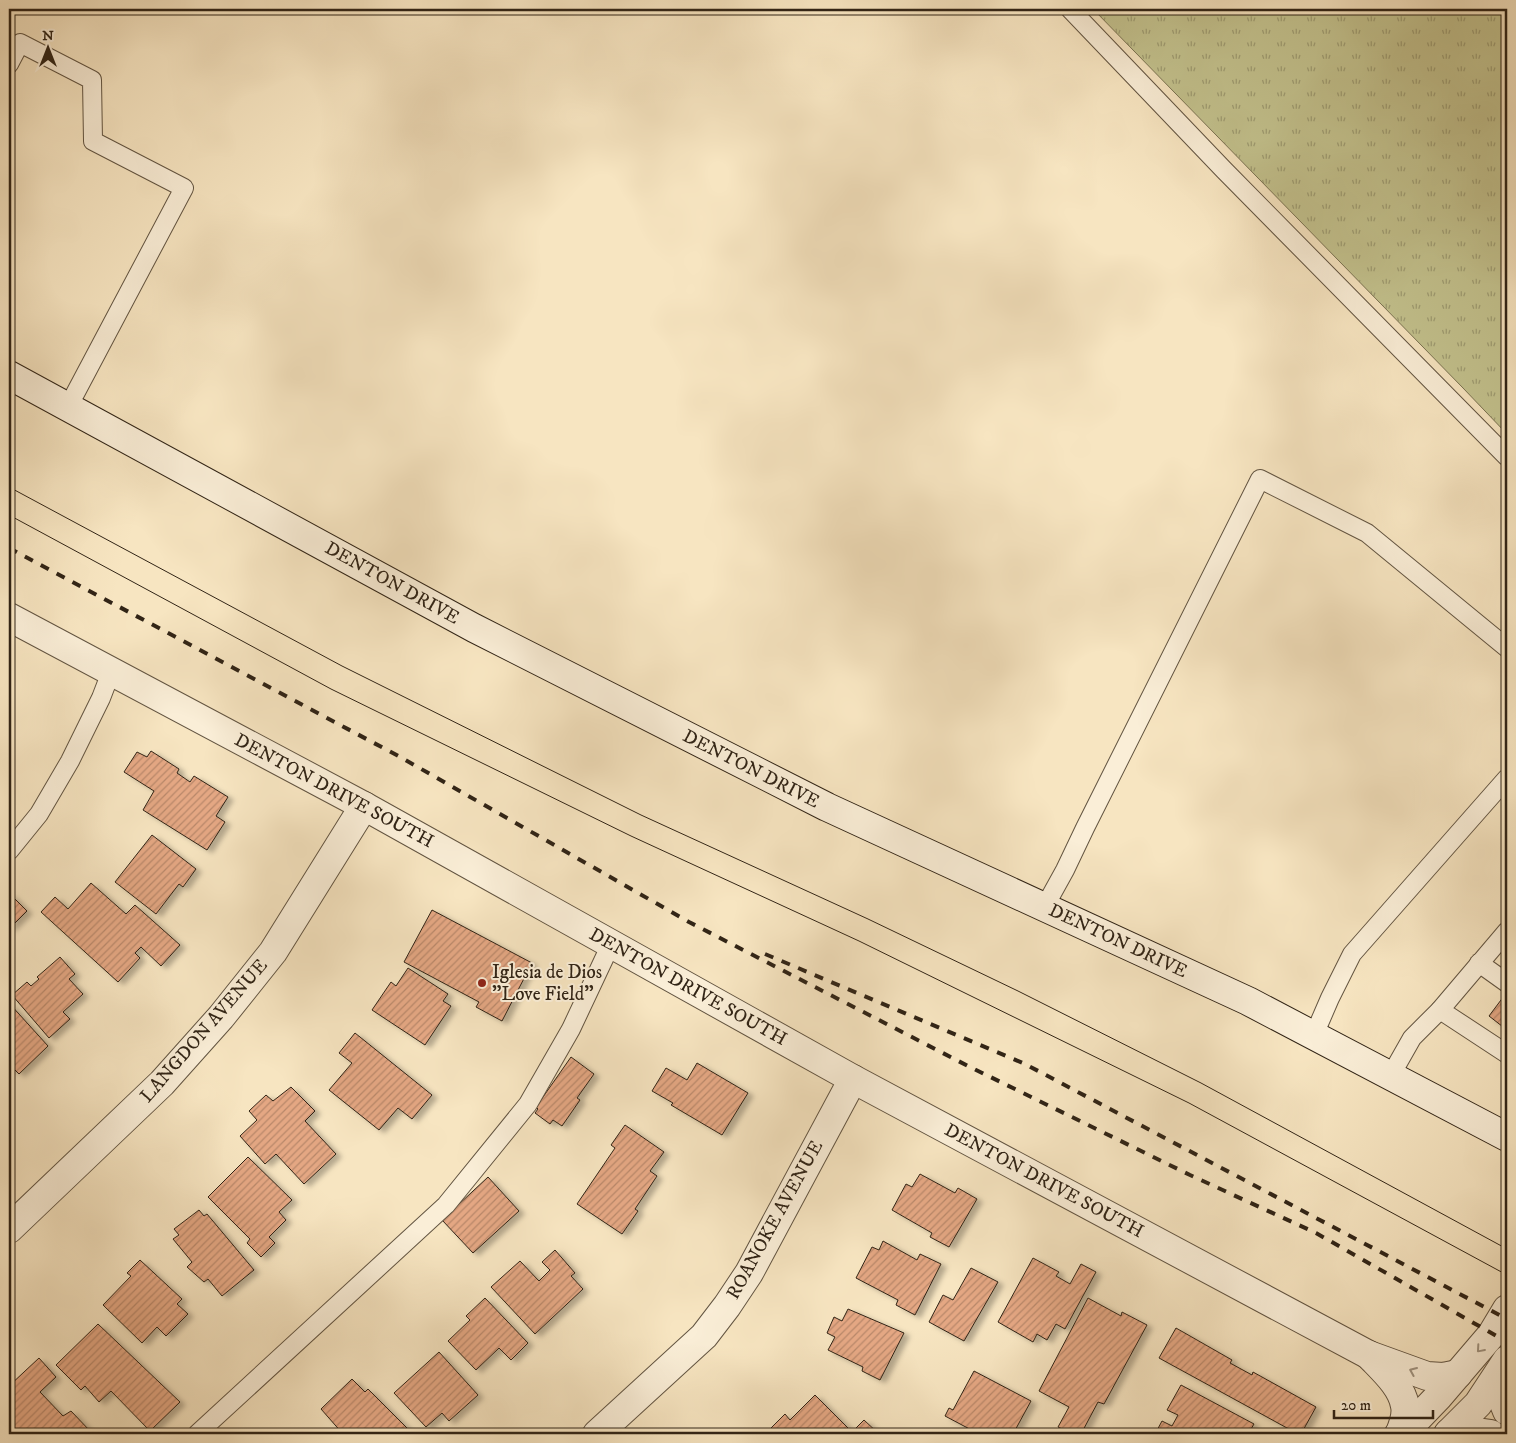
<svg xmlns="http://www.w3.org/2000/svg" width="1516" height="1443" viewBox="0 0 1516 1443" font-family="'IM FELL DW Pica',serif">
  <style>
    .grass { fill: url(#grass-tufts); stroke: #7a7352 }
    .building { fill: url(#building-hatch); stroke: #312416; filter: url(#shadow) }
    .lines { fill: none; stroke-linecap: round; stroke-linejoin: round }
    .service-casing { stroke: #625441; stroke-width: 20 }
    .minor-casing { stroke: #625441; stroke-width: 30 }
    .tertiary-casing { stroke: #625441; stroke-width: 30 }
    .secondary-casing { stroke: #312416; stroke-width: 30 }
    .service { stroke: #faeed7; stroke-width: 18 }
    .minor { stroke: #faeed7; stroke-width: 28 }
    .tertiary { stroke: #faeed7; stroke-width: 28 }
    .secondary { stroke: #faeed7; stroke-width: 28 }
    .tram { stroke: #312416; stroke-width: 1 }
    .rail { stroke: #312416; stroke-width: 4; stroke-dasharray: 9 9; stroke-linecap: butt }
    .oneway { stroke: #a09380 }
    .poi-dot { fill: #8f2418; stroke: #faeed7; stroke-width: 2 }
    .labels { text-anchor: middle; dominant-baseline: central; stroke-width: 4; stroke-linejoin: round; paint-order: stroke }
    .street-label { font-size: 19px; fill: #312416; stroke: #faeed7 }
    .poi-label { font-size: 19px; fill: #312416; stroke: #faeed7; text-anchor: start }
  </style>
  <defs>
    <pattern id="grass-tufts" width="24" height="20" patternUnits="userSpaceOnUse" patternTransform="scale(1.25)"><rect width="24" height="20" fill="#c3c28e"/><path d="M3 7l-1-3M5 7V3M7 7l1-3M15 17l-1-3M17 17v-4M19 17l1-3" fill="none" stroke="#9f9d73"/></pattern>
    <pattern id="building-hatch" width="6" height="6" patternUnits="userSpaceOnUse" patternTransform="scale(1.25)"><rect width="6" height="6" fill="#e4a783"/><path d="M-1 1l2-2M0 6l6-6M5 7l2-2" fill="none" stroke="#b9886a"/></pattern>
    <filter id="shadow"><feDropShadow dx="5.5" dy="3" stdDeviation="2.5" flood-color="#0004"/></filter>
  </defs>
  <rect width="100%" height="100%" fill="#f7e5c1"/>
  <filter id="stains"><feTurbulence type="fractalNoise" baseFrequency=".004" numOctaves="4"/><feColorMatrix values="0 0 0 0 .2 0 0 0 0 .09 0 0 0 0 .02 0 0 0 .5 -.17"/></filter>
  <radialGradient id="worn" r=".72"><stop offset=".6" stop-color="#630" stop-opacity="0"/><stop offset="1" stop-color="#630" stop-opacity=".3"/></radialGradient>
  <polygon class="grass" points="1093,9 1507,9 1507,434 1463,388"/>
  <g class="building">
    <polygon points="151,751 179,769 177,773 190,782 194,776 228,797 216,816 225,822 207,850 143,810 154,791 124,772 137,752 147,757"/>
    <polygon points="152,835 196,869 183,887 179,884 156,914 115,882"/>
    <polygon points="91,883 126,914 135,905 180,945 161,966 141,947 135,953 140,958 118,982 41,912 55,897 68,909"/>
    <polygon points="9,893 27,911 9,929"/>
    <polygon points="432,910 532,963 502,1021 476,1007 479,1002 404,962"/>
    <polygon points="60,957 75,974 69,979 83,994 63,1012 70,1019 49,1038 12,995 27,982 31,986 39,979 37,977"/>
    <polygon points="408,968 448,994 443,1001 451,1006 425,1045 372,1010 391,982 396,986"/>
    <polygon points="1507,992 1507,1030 1489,1016"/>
    <polygon points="9,1003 48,1046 19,1074 13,1068 9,1072"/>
    <polygon points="355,1033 432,1095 412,1119 398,1108 379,1130 329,1090 352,1063 339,1053"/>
    <polygon points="571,1057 594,1074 577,1098 580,1100 562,1126 553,1120 550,1124 535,1113 538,1109 536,1107"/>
    <polygon points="697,1063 748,1093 722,1135 671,1105 673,1103 652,1091 666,1068 687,1080"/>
    <polygon points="291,1087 315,1111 305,1121 336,1154 304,1184 276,1154 265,1164 240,1136 257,1120 249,1111 266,1095 273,1101"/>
    <polygon points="625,1125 664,1152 650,1171 657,1176 635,1209 638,1211 622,1234 577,1204 615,1148 611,1145"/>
    <polygon points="248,1157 292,1200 279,1212 286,1220 269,1237 275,1243 261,1257 247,1243 250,1239 208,1197"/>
    <polygon points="920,1174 955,1193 958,1188 977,1199 949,1247 930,1237 932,1233 892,1210 906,1184 912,1187"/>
    <polygon points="488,1177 519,1211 473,1253 442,1220"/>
    <polygon points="199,1210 204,1216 207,1214 254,1270 222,1296 208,1279 204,1282 187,1267 192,1262 173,1239 179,1235 174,1229"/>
    <polygon points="883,1241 917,1260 920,1254 941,1264 915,1315 896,1305 898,1300 856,1278 872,1247 879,1250"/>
    <polygon points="555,1250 575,1273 571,1276 583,1289 535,1334 491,1287 520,1261 539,1281 550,1270 542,1262"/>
    <polygon points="1033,1258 1059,1272 1056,1276 1070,1284 1081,1264 1096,1272 1065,1329 1056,1324 1047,1340 1037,1334 1033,1342 998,1322"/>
    <polygon points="140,1260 182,1299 177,1304 188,1314 166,1336 157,1327 142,1343 103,1305 131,1276 127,1273"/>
    <polygon points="971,1268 998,1282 964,1341 929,1322 943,1295 953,1300"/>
    <polygon points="485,1298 528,1343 511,1360 499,1348 476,1370 448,1341 470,1320 466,1316"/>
    <polygon points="1088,1298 1121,1316 1122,1312 1147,1325 1104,1404 1098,1402 1081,1434 1073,1434 1058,1427 1069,1407 1039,1391"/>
    <polygon points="848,1309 904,1333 880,1380 862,1371 863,1367 828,1350 835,1337 827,1333 834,1317 842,1321"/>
    <polygon points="98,1324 180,1402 150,1431 111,1391 99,1402 85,1386 81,1390 56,1365"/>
    <polygon points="1176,1328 1232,1360 1230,1363 1252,1375 1253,1372 1316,1407 1301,1434 1298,1434 1159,1358"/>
    <polygon points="439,1352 478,1395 449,1421 442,1413 426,1427 394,1393"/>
    <polygon points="39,1358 56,1377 40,1392 63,1416 71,1411 91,1432 89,1434 13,1434 9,1429 9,1386"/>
    <polygon points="974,1371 1031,1401 1013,1434 979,1434 945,1416 949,1408 953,1410"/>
    <polygon points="352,1379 365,1392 368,1389 413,1434 343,1434 321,1409"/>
    <polygon points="1181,1385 1254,1424 1248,1434 1155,1434 1162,1421 1172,1426 1178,1415 1167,1410"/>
    <polygon points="815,1395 852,1432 864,1420 879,1434 765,1434 785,1414 790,1420"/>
  </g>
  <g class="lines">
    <defs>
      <g id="service">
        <polyline points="1070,9 1224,170 1507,457"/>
        <polyline points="9,64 20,43 92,80 93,141 184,188 68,407"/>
        <polyline points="9,851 39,814 70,761 101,698 111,672"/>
        <polyline points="1044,908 1065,870 1085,828 1260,479 1367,533 1507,648"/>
        <polyline points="1507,931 1440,1010 1507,1054"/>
        <polyline points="1479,963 1507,983"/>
        <polyline points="1314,1035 1330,998 1352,954 1507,778"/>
        <polyline points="1391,1075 1412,1038 1440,1010"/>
        <polyline points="197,1434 446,1205 528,1104 571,1029 611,944"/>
      </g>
      <g id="minor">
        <polyline points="9,617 364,806 853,1079 1369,1355 1427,1376 1443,1377 1458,1374"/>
        <polyline points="9,1229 162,1083 221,1017 273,952 364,806"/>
        <path d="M1369,1355c13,14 33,31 36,51 2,9 -2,19 -5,27"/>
        <polyline points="1499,1374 1501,1396 1507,1411"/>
        <polyline points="1449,1433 1470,1431 1491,1434"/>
        <polyline points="597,1434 704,1336 727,1306 749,1273 853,1079"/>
      </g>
      <g id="tertiary">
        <polyline points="1399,1434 1413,1423 1439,1396 1492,1334 1507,1309"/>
        <polyline points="1448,1434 1478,1404 1507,1360"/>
      </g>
      <polyline id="secondary" points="9,375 474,628 827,807 1248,1001 1507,1137"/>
    </defs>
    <use href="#service" class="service-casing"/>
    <use href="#minor" class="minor-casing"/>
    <use href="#tertiary" class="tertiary-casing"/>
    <use href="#secondary" class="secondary-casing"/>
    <use href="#service" class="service"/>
    <use href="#minor" class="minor"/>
    <use href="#tertiary" class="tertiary"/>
    <use href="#secondary" class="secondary"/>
    <g class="tram">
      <polyline points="9,487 342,666 641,815 868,919 1018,991 1201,1083 1507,1249"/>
      <polyline points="9,515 331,689 631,836 859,941 1189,1103 1507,1275"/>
    </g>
    <g class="rail">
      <polyline points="9,548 402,758 689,922 968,1066 1190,1175 1316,1233 1507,1342"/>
      <polyline points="765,954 1025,1064 1507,1319"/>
    </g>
  </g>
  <defs><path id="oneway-chevron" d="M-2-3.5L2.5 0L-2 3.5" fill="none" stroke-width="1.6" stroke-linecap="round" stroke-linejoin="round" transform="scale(1.25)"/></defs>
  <g class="oneway">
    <use href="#oneway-chevron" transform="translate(1480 1349) rotate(131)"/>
    <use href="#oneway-chevron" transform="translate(1413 1371) rotate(-157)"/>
  </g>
  <circle class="poi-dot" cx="482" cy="983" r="5"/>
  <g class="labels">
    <g class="street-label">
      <text transform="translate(392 583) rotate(29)">DENTON DRIVE</text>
      <text transform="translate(751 769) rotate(27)">DENTON DRIVE</text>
      <text transform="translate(334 791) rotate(28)">DENTON DRIVE SOUTH</text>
      <text transform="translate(1118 941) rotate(25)">DENTON DRIVE</text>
      <text transform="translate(688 987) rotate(29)">DENTON DRIVE SOUTH</text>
      <text transform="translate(204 1031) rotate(-49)">LANGDON AVENUE</text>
      <text transform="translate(1044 1181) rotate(28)">DENTON DRIVE SOUTH</text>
      <text transform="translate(775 1220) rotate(-61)">ROANOKE AVENUE</text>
    </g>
    <g class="poi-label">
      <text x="492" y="972">Iglesia de Dios<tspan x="492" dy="22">"Love Field"</tspan></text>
    </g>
  </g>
  <rect width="1516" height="1443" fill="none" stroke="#f7e5c1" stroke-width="30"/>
  <rect x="10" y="10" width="1496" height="1423" fill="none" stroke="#312416" stroke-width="2.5"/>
  <rect x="15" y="15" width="1486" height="1413" fill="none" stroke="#312416"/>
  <g transform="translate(48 48)" stroke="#faeed7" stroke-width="4" paint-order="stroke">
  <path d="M0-4L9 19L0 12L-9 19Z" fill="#312416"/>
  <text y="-8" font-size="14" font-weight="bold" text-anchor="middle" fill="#312416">N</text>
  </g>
  <path d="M1334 1410v8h99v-8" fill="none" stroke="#312416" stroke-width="2.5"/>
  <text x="1341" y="1410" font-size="15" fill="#312416" stroke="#faeed7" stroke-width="4" paint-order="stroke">20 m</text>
  <rect width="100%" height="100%" filter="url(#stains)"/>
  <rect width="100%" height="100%" fill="url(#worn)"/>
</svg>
